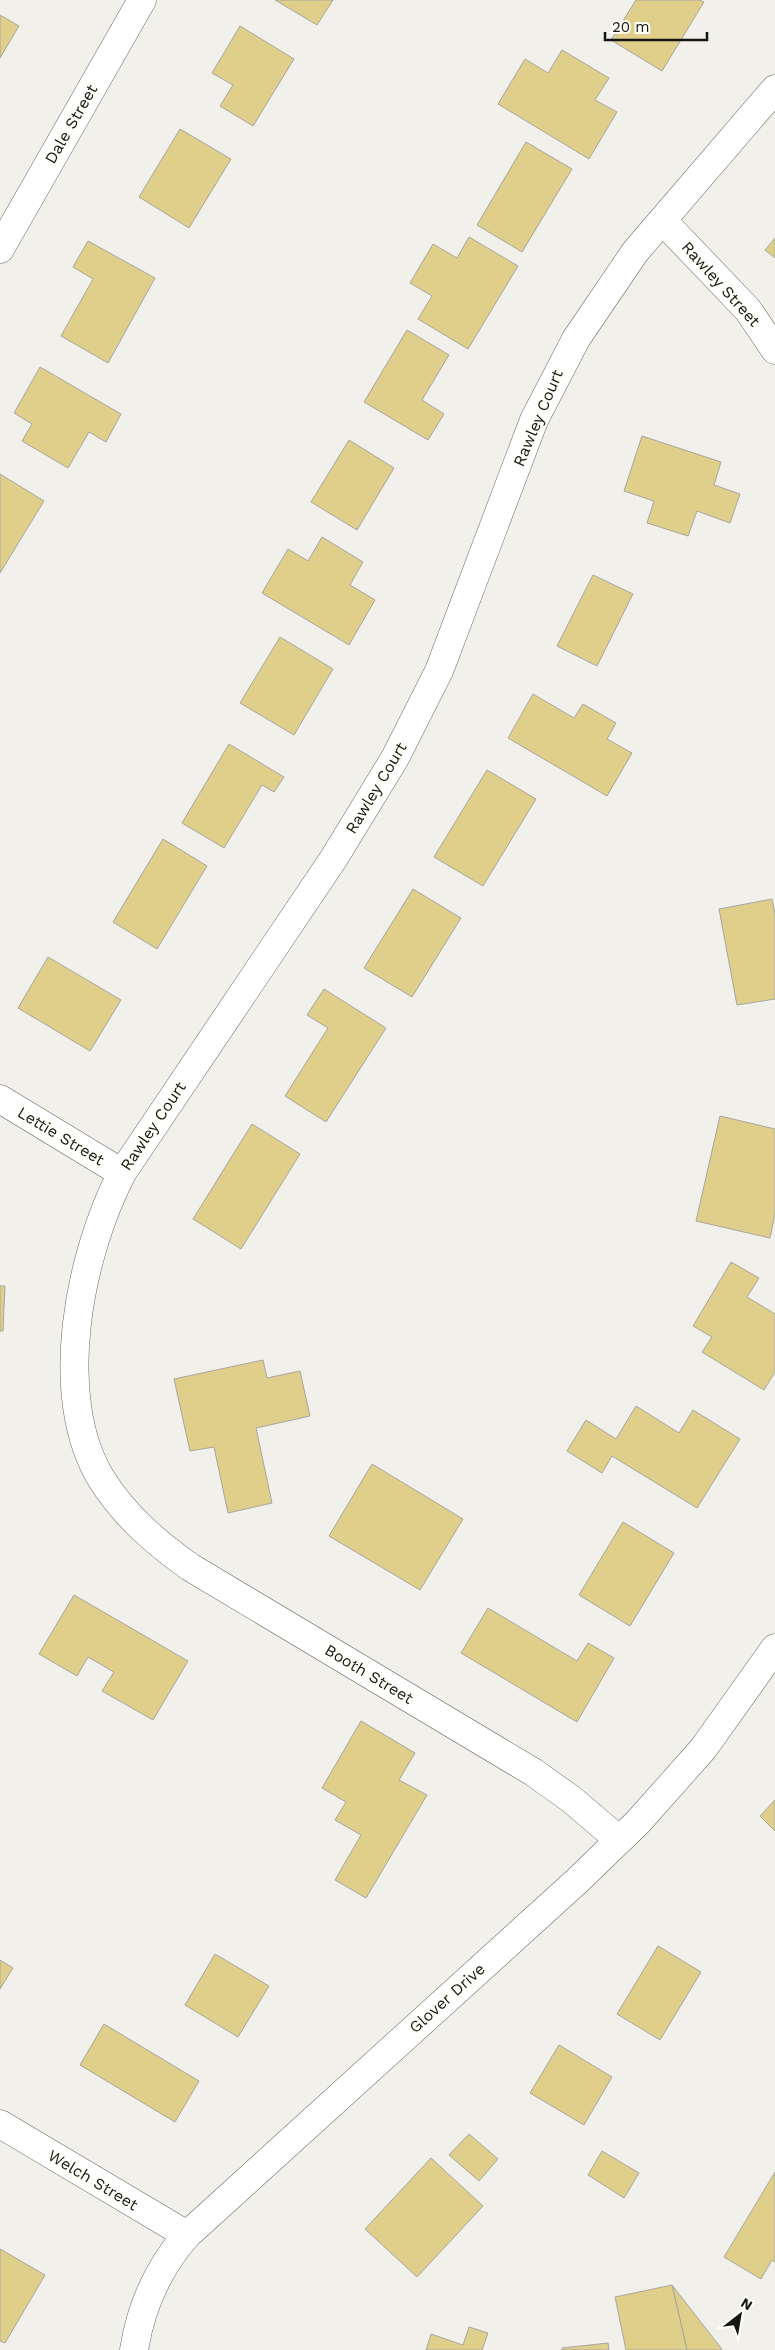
<svg xmlns="http://www.w3.org/2000/svg" width="775" height="2350" viewBox="0 0 775 2350" font-family="'Work Sans',sans-serif">
  <style>
    .building { fill: #e0cf8a; stroke: #a7a6a0 }
    .lines { fill: none; stroke-linecap: round; stroke-linejoin: round }
    .minor-casing { stroke: #6a6863; stroke-width: 29 }
    .minor { stroke: #fff; stroke-width: 28 }
    .labels { text-anchor: middle; dominant-baseline: central; stroke-width: 4; stroke-linejoin: round; paint-order: stroke }
    .street-label { font-size: 16px; fill: #151513; stroke: #fffef7 }
  </style>
  <rect width="100%" height="100%" fill="#f2f0ea"/>
  <g class="building">
    <polygon points="275,0 333,0 317,25"/>
    <polygon points="636,0 700,0 704,2 662,71 611,40"/>
    <polygon points="0,15 19,26 0,58"/>
    <polygon points="240,26 294,59 253,126 220,106 233,85 212,73"/>
    <polygon points="562,50 609,78 595,100 617,112 589,159 498,104 525,59 548,73"/>
    <polygon points="180,129 231,159 189,228 139,197"/>
    <polygon points="526,142 572,169 522,252 477,225"/>
    <polygon points="469,237 518,266 468,349 418,319 432,296 410,283 433,244 457,258"/>
    <polygon points="775,238 775,258 765,250"/>
    <polygon points="88,241 155,278 108,363 61,336 93,279 73,267"/>
    <polygon points="407,330 449,355 422,400 444,414 428,440 364,402"/>
    <polygon points="40,367 121,414 106,442 89,432 68,468 22,441 32,424 14,413"/>
    <polygon points="642,436 721,462 714,485 740,494 730,523 697,511 688,536 647,523 654,501 624,491"/>
    <polygon points="349,440 394,468 357,530 311,502"/>
    <polygon points="0,474 44,501 0,573"/>
    <polygon points="322,537 363,562 350,585 375,600 349,645 262,593 288,549 308,561"/>
    <polygon points="593,575 633,594 597,666 557,646"/>
    <polygon points="280,637 333,669 294,735 240,703"/>
    <polygon points="533,694 574,718 583,704 616,723 607,739 632,753 607,796 508,738"/>
    <polygon points="229,744 284,777 274,792 262,785 224,848 182,823"/>
    <polygon points="487,770 536,799 483,886 434,857"/>
    <polygon points="163,839 207,866 157,949 113,922"/>
    <polygon points="413,889 461,918 412,997 364,968"/>
    <polygon points="772,899 775,914 775,999 737,1005 719,909"/>
    <polygon points="48,957 121,1000 90,1051 18,1008"/>
    <polygon points="324,989 386,1028 326,1122 285,1096 328,1028 307,1015"/>
    <polygon points="720,1116 775,1129 775,1214 770,1238 696,1221"/>
    <polygon points="252,1124 300,1154 241,1249 193,1219"/>
    <polygon points="731,1262 759,1278 747,1297 775,1314 775,1372 764,1390 702,1352 712,1337 693,1326"/>
    <polygon points="0,1286 5,1286 3,1331 0,1331"/>
    <polygon points="263,1360 267,1378 300,1371 310,1416 256,1428 272,1503 228,1513 214,1447 190,1451 174,1379"/>
    <polygon points="636,1406 679,1433 693,1410 740,1439 697,1508 612,1456 602,1473 567,1451 586,1420 616,1439"/>
    <polygon points="372,1464 463,1519 420,1590 329,1536"/>
    <polygon points="623,1522 674,1553 630,1626 579,1595"/>
    <polygon points="74,1595 188,1661 153,1720 102,1691 114,1672 88,1657 77,1676 39,1654"/>
    <polygon points="488,1608 577,1661 588,1643 614,1658 577,1722 461,1653"/>
    <polygon points="361,1721 415,1753 399,1780 427,1795 366,1898 335,1880 361,1835 335,1820 346,1802 322,1788"/>
    <polygon points="775,1800 775,1831 760,1816"/>
    <polygon points="658,1946 701,1972 660,2040 617,2014"/>
    <polygon points="215,1954 269,1986 238,2037 185,2005"/>
    <polygon points="0,1960 13,1968 0,1989"/>
    <polygon points="104,2024 199,2081 175,2122 80,2065"/>
    <polygon points="559,2045 612,2077 584,2125 530,2093"/>
    <polygon points="469,2134 498,2159 479,2181 449,2155"/>
    <polygon points="602,2151 639,2173 624,2198 588,2175"/>
    <polygon points="431,2158 483,2206 417,2277 365,2229"/>
    <polygon points="775,2172 775,2262 772,2260 761,2279 724,2257"/>
    <polygon points="0,2249 45,2275 5,2343 0,2341"/>
    <polygon points="672,2285 721,2348 722,2350 687,2350"/>
    <polygon points="672,2285 687,2350 626,2350 615,2297"/>
    <polygon points="469,2327 488,2333 482,2350 426,2350 431,2334 463,2345"/>
    <polygon points="608,2343 609,2350 562,2350 562,2348"/>
  </g>
  <g class="lines">
    <defs>
      <g id="minor">
        <polyline points="663,221 748,310 775,350"/>
        <polyline points="0,249 142,0"/>
        <polyline points="0,1099 122,1173"/>
        <path d="M619,1840l-48,-41 -38,-27 -343,-205c-35,-25 -65,-51 -88,-87 -52,-84 -22,-226 20,-307l212,-315 61,-100 44,-87 95,-251 42,-81 59,-87 140,-163"/>
        <polyline points="0,2124 187,2235"/>
        <path d="M134,2350c7,-44 23,-81 53,-115l390,-354 61,-59 65,-73 72,-101"/>
      </g>
    </defs>
    <use href="#minor" class="minor-casing"/>
    <use href="#minor" class="minor"/>
  </g>
  <g class="labels">
    <g class="street-label">
      <text transform="translate(71 124) rotate(-60)">Dale Street</text>
      <text transform="translate(721 284) rotate(48)">Rawley Street</text>
      <text transform="translate(538 418) rotate(-67)">Rawley Court</text>
      <text transform="translate(376 788) rotate(-59)">Rawley Court</text>
      <text transform="translate(153 1126) rotate(-56)">Rawley Court</text>
      <text transform="translate(61 1136) rotate(31)">Lettie Street</text>
      <text transform="translate(369 1674) rotate(31)">Booth Street</text>
      <text transform="translate(447 1998) rotate(-42)">Glover Drive</text>
      <text transform="translate(93 2180) rotate(31)">Welch Street</text>
    </g>
  </g>
  <g transform="translate(740 2315) rotate(31)" stroke="#fffef7" stroke-width="4" paint-order="stroke">
  <path d="M0-4L9 19L0 12L-9 19Z" fill="#151513"/>
  <text y="-8" font-size="14" font-weight="bold" text-anchor="middle" fill="#151513">N</text>
  </g>
  <path d="M605 32v8h102v-8" fill="none" stroke="#151513" stroke-width="2.5"/>
  <text x="612" y="32" font-size="15" fill="#151513" stroke="#fffef7" stroke-width="4" paint-order="stroke">20 m</text>
</svg>
